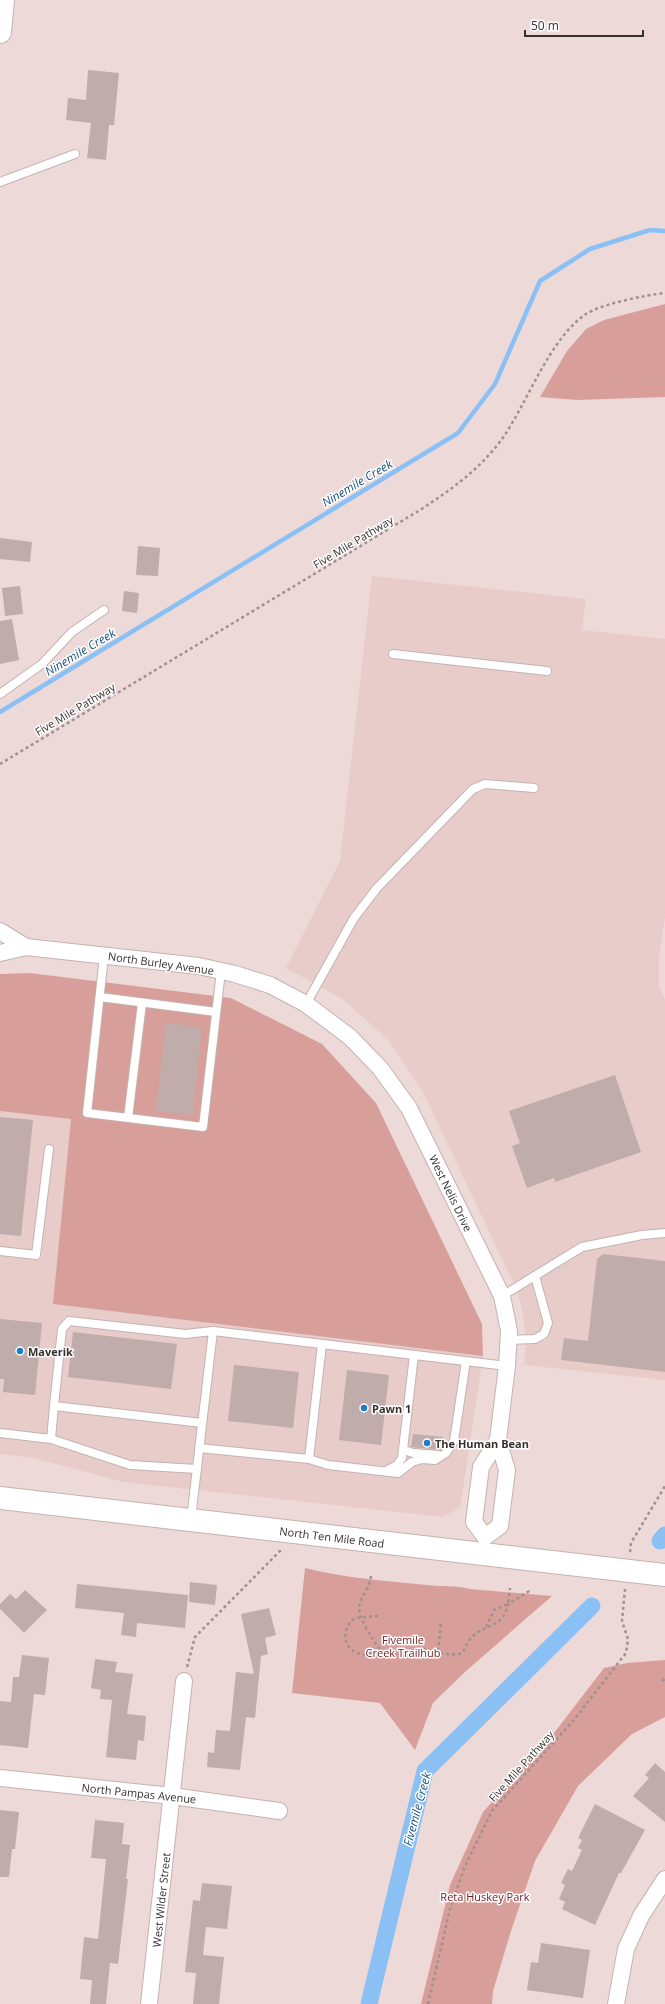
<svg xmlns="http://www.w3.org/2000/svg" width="665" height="2004" viewBox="0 0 665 2004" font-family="'Open Sans',sans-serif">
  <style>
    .built { fill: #e7ccca }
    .green { fill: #d89e9a }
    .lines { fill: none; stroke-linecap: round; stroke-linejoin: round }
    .stream { stroke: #8bc0f4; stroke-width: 4.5 }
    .canal { stroke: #8bc0f4; stroke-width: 17 }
    .building { fill: #bfacab }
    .lane-casing { stroke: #c4b2b0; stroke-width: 10 }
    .street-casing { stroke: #c4b2b0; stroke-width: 18 }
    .secondary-casing { stroke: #c4b2b0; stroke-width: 24 }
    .primary-casing { stroke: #c4b2b0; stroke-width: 24 }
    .path { stroke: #9f9190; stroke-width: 2.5; stroke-dasharray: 3 3; stroke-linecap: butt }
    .lane { stroke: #fff; stroke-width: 8 }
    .street { stroke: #fff; stroke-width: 16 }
    .secondary { stroke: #fff; stroke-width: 22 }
    .primary { stroke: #fff; stroke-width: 22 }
    .poi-dot { fill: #1e7cc9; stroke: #fff; stroke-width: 1.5 }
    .labels { text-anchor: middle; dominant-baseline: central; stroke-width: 3; stroke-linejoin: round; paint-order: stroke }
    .street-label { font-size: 11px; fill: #373030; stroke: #fff }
    .poi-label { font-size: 11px; font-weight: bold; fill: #373030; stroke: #fff; text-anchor: start }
    .park-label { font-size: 11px; fill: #731a1e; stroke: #fff }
    .water-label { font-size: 12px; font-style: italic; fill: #1a5282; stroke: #fff }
  </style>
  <rect width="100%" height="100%" fill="#eddad8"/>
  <g class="built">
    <polygon points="372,576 586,599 582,630 665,639 665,917 659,958 659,985 665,1000 665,1380 524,1365 526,1344 524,1321 518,1293 424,1094 389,1041 344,1000 286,968 340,861"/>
    <polygon points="0,1111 71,1119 54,1304 483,1356 460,1508 442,1517 123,1482 34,1458 0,1454"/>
  </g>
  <g class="green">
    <polygon points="665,304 665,397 577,400 540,397 567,351 586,329 604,320"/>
    <polygon points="30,973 231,998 322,1044 376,1103 482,1324 483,1356 53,1304 71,1119 0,1111 0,974"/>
    <path d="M305,1568c40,10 81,13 122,17 15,2 29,0 43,4l82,7 -86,75 -33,32 -18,47 -35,-47 -88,-10z"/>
    <polygon points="665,1660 665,1717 632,1734 578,1786 535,1861 511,1931 493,1991 492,2004 421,2004 450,1885 483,1812 554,1733 604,1668 627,1663"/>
  </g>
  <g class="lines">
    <polyline class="stream" points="0,712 458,433 495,384 540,281 590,249 650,230 665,231"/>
    <g class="canal">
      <polyline points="660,1541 665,1535"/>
      <polyline points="369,2004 425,1771 592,1606"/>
    </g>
  </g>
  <g class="building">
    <polygon points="88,70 119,73 114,125 109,125 106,160 87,158 91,123 66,120 68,98 86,100"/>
    <polygon points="0,538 32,542 30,562 0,559"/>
    <polygon points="138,546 160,548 158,576 136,575"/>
    <polygon points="20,586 23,614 5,616 2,588"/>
    <polygon points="124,591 139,593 137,613 122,611"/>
    <polygon points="12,619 19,660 0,664 0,621"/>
    <polygon points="166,1023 202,1027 193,1115 156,1111"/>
    <polygon points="615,1075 641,1152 555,1182 554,1178 527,1188 512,1146 520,1143 509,1111"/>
    <polygon points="0,1117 33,1120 21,1236 0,1234"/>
    <polygon points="603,1254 665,1261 665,1372 561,1360 564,1338 588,1341 597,1259"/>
    <polygon points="0,1319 42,1323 35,1395 3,1392 4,1379 0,1379"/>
    <polygon points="73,1332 177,1344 171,1389 68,1377"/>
    <polygon points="234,1365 299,1372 293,1428 228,1421"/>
    <polygon points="347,1370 389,1375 381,1445 339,1440"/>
    <polygon points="413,1434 443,1437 441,1450 411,1447"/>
    <polygon points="190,1582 217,1585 215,1605 189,1602"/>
    <polygon points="77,1584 188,1595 185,1628 137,1623 136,1637 121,1635 124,1613 75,1608"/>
    <polygon points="25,1590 47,1610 24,1633 0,1609 0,1604 10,1594 16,1599"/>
    <polygon points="269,1608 276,1635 265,1638 268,1654 261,1656 255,1718 246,1717 240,1770 207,1767 208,1752 214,1753 216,1730 230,1731 236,1672 254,1674 241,1614"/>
    <polygon points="22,1655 49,1658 45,1695 34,1694 28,1748 0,1745 0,1701 11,1702 13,1677 19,1677"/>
    <polygon points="95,1659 117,1662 115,1672 133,1674 127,1714 146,1716 144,1741 138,1740 136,1760 106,1757 112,1700 100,1699 101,1690 91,1688"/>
    <polygon points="655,1763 665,1772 665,1822 633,1796 649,1778 645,1775"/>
    <polygon points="595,1804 645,1830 621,1873 619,1873 595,1925 562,1909 565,1902 559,1899 565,1885 561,1883 568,1869 572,1871 582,1850 578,1848 582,1840 578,1838"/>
    <polygon points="0,1810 19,1812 15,1849 12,1849 9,1877 0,1877"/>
    <polygon points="95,1820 124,1823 122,1844 130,1845 126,1879 128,1879 118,1964 110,1963 106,2004 90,2004 92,1980 80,1979 84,1937 98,1939 106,1859 91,1858"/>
    <polygon points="202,1883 232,1886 227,1929 206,1927 203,1955 224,1957 219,2004 193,2004 196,1973 185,1972 193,1900 200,1901"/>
    <polygon points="541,1943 590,1950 583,1998 527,1990 531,1962 538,1963"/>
  </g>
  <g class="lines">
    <defs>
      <g id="lane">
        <polyline points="0,182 75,154"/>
        <polyline points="393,654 547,671"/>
        <polyline points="0,694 42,664 72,632 104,610"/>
        <polyline points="104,956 87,1113 203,1127 221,971"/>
        <polyline points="100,997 216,1012"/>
        <polyline points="306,1004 354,918 377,888 473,789 485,784 534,788"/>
        <polyline points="128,1118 142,1003"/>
        <polyline points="0,1251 36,1255 49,1149"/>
        <polyline points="502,1296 582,1247 642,1235 665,1233"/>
        <polyline points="508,1340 535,1339 544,1334 548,1323 535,1276"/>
        <polyline points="322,1344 309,1459 328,1465 398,1473 412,1462 422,1459 435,1460 446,1453 454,1441 466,1361"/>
        <polyline points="54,1406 62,1329 69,1321 185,1334 213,1331"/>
        <polyline points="0,1433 51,1439"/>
        <polyline points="199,1448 309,1459"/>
        <polyline points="404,1450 413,1453 438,1455"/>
        <polyline points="197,1469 130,1465 51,1439 54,1406 202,1423"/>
        <polyline points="386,1471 397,1465 402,1458 414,1355"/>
        <polyline points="191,1519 213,1331 507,1366"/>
      </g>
      <g id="street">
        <polyline points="0,931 26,947 0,953"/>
        <polyline points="26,947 199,966 235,974 270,985 306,1004 350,1037 380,1068 409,1108 502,1296 509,1331 507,1366 498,1440"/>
        <polygon points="498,1440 507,1470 500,1526 485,1537 474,1522 481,1467"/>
        <polyline points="0,1778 172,1796 279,1811"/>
        <polyline points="149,2004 184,1681"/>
        <polyline points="616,2004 626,1949 641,1916 665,1879"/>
      </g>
      <polyline id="secondary" points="0,32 3,0"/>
      <polyline id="primary" points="0,1498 665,1575"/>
    </defs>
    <use href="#lane" class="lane-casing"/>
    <use href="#street" class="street-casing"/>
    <use href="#secondary" class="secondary-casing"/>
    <use href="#primary" class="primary-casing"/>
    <g class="path">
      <path d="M0,764l420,-254c31,-20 60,-41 82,-71 26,-37 47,-100 84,-125 15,-10 60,-19 79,-21"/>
      <polyline points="630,1552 631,1543 665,1486"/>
      <path d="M371,1576c-1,12 -10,20 -12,31 -1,9 14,34 20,41 3,4 9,6 14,7 9,1 17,-6 27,-6 14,0 28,9 42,4 4,-5 5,-12 10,-16 15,-15 31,-8 36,-33l23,-14"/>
      <path d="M378,1616l-23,2c-23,18 -1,49 25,31"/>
      <polyline points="486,1627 494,1610 508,1604 510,1588"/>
      <polyline points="438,1651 441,1623"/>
      <polyline points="187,1667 195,1637 281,1550"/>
      <polyline points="662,1681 665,1679"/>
      <polyline points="428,2004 450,1909 465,1866 492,1811 573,1721 626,1653 628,1639 622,1621 625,1589"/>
    </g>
    <use href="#lane" class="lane"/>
    <use href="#street" class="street"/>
    <use href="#secondary" class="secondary"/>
    <use href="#primary" class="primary"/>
  </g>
  <g class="poi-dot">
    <circle cx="20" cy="1351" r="4"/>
    <circle cx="364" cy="1408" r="4"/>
    <circle cx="427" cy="1443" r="4"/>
  </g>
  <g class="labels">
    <g class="street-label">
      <text transform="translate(353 542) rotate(-31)">Five Mile Pathway</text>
      <text transform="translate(75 709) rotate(-31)">Five Mile Pathway</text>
      <text transform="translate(161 963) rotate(8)">North Burley Avenue</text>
      <text transform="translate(451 1193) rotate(64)">West Nelis Drive</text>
      <text transform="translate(332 1537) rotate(7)">North Ten Mile Road</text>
      <text transform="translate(521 1766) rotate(-48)">Five Mile Pathway</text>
      <text transform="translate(139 1793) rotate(6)">North Pampas Avenue</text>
      <text transform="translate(161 1900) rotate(-84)">West Wilder Street</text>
    </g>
    <g class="poi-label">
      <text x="28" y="1351">Maverik</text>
      <text x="372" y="1408">Pawn 1</text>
      <text x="435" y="1443">The Human Bean</text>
    </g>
    <g class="park-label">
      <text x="403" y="1639">Fivemile<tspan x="403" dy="13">Creek Trailhub</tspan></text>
      <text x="485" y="1896">Reta Huskey Park</text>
    </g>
    <g class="water-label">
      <text transform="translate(357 483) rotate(-31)">Ninemile Creek</text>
      <text transform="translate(80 652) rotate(-31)">Ninemile Creek</text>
      <text transform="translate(417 1809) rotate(-75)">Fivemile Creek</text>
    </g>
  </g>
  <path d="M525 30v6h118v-6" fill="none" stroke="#373030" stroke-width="2"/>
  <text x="531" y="30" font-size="12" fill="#373030" stroke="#ffffff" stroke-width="3" paint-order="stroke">50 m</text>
</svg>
